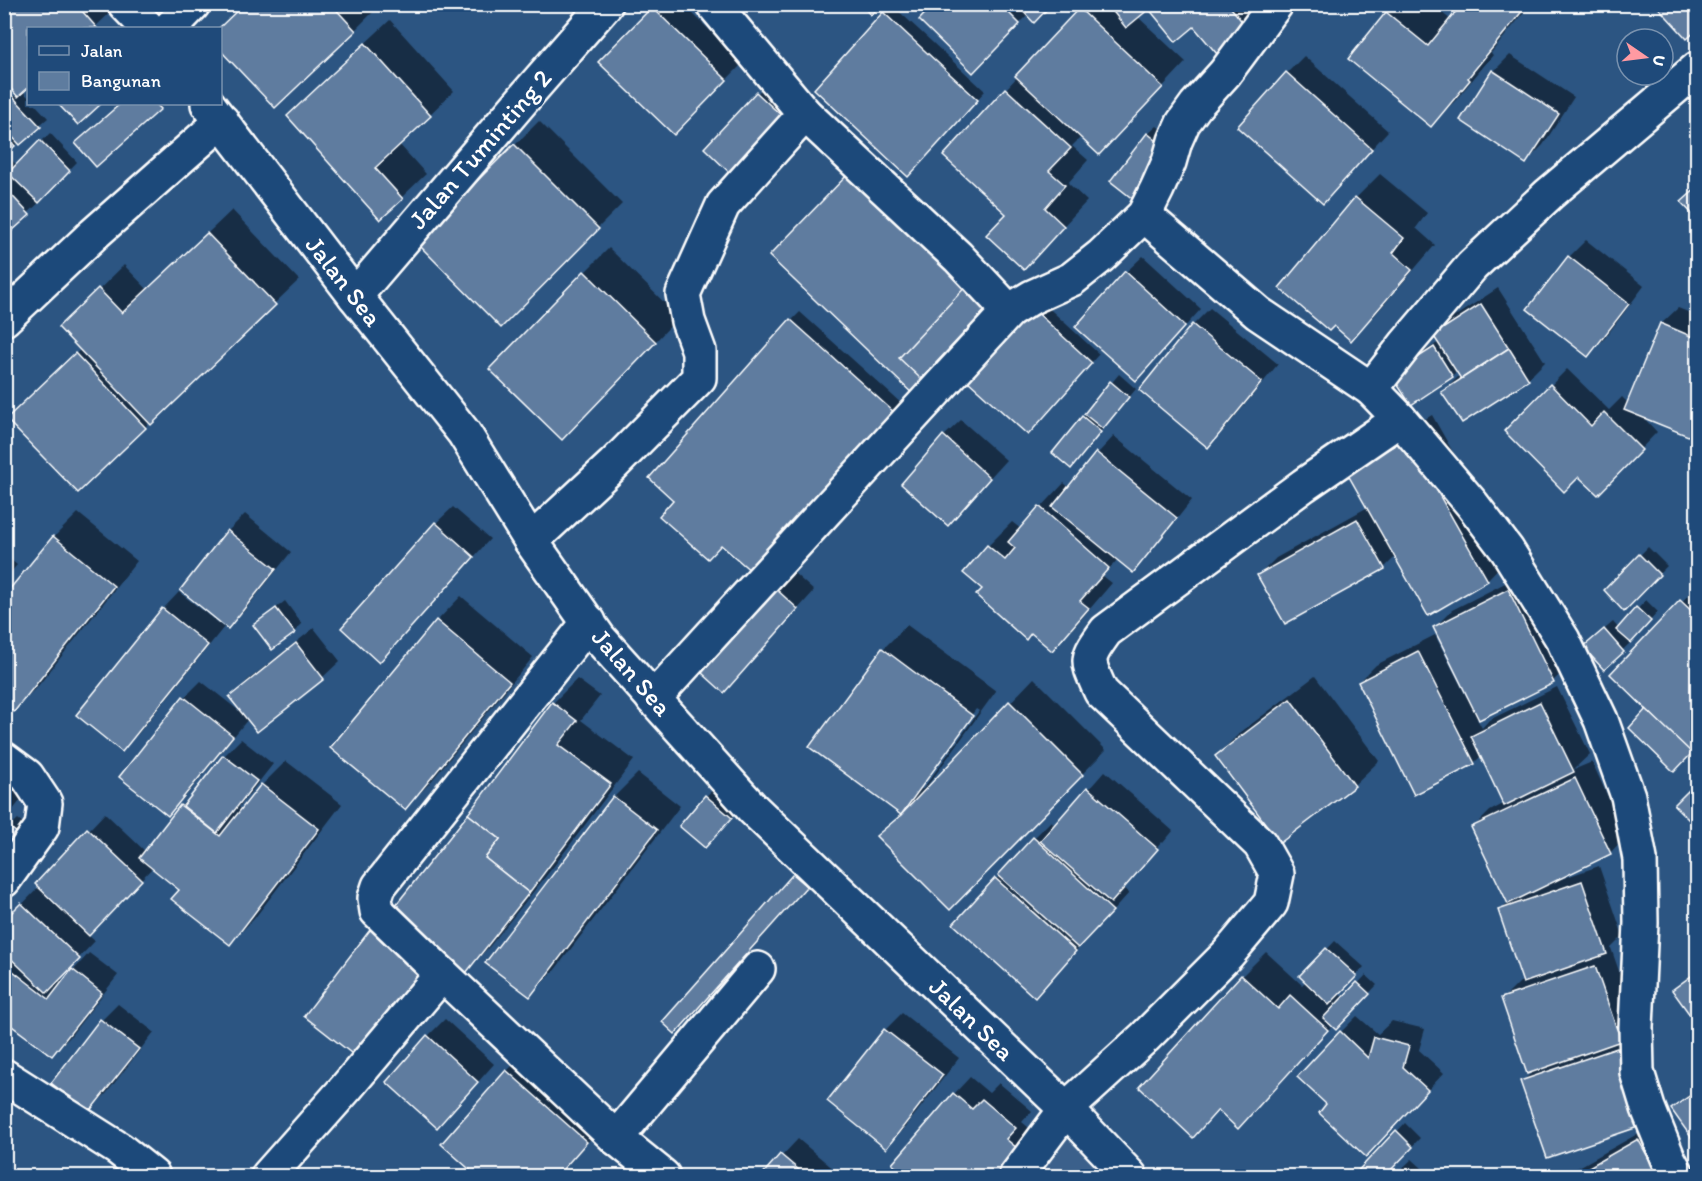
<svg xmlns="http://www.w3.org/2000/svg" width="1702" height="1181" viewBox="0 0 1702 1181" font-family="Itim,sans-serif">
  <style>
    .built { fill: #3b618b }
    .shadow { fill: #0007; fill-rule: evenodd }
    .building { fill: #5e7c9f; stroke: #fff; stroke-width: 1.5 }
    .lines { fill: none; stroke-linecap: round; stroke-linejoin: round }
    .minor-casing { stroke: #fff; stroke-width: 38 }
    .major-casing { stroke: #fff; stroke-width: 38 }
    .minor { stroke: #1f4a7a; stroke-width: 33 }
    .major { stroke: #1f4a7a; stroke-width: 33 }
    .labels { text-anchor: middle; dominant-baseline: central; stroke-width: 6; stroke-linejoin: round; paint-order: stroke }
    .street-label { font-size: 26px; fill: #fff; stroke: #1f4a7a }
  </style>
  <rect width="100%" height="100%" fill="#2c5582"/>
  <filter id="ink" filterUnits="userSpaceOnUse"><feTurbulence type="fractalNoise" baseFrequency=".0167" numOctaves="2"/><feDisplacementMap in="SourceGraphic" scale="12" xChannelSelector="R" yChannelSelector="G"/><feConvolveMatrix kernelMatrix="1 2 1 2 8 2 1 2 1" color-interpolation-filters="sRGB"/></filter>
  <g filter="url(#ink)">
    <polygon class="built" points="1058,1114 1115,1176 1010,1176"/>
    <g class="shadow">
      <polygon points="11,4 108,4 113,10 94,28 28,28 28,86 23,91 28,97 28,104 35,104 48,118 6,153 17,166 50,133 77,162 44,196 45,197 4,236 4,105 17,94"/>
      <polygon points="246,4 377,4 379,6 355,30"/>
      <polygon points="657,4 683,4 743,63 674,133 601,62"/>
      <polygon points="936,4 1051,4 1028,15 973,71"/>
      <polygon points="1085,4 1259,4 1247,28 1195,25 1150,7 1138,17 1186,62 1123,129 1081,137 1072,146 1088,160 1068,183 1087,201 1024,268 1008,214 1006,89"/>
      <polygon points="1396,4 1431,4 1451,20 1464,4 1531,4 1491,53 1493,55 1455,101 1431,125 1350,59"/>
      <polygon points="892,5 985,91 916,167 884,14"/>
      <polygon points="390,20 454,91 399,144 426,174 380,218 313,92"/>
      <polygon points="1510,55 1574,97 1543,145 1526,162 1494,71"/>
      <polygon points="1304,56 1388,131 1323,202 1287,73"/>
      <polygon points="774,76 800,100 732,173 706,148"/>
      <polygon points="60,104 99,104 78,123"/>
      <polygon points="120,104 164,104 96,165 77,143"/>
      <polygon points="539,121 622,204 501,325 418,242"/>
      <polygon points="1157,126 1178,143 1112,181 1148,134"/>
      <polygon points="1380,174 1427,213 1416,228 1435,245 1375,315 1351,339 1356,198"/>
      <polygon points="232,210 299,280 78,491 25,402 81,349 61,327 124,265 148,290"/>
      <polygon points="1586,240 1644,286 1605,338 1588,355 1529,309 1569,257"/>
      <polygon points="609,248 679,317 586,414 585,272"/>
      <polygon points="1143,256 1201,309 1152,363 1126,272"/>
      <polygon points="1498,288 1545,362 1528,379 1462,421 1443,392 1460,375 1457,371 1452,376 1411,403 1401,367 1439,342 1435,335 1451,319"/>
      <polygon points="1041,301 1099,354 1036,425 970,381"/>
      <polygon points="1210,308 1278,364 1225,429 1208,446 1141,390 1193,325"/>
      <polygon points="1678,308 1698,316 1698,439 1641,415 1657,432 1598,493 1579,475 1506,431 1567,369 1609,410 1622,397 1628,403 1661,324"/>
      <polygon points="800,312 902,404 760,562 675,500 792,320"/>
      <polygon points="1119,374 1136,389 1071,467 1083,417"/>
      <polygon points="1432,415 1511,555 1487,580 1396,556 1384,568 1259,575 1276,558 1368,507 1349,473 1373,449"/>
      <polygon points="961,420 1006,460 948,524 944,436"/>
      <polygon points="1114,436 1192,500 1149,554 1132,571 1118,559 1103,576 1112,583 1076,625 1052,649 1032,632 1026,638 984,589 988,546 1012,522 1021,529 1064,483 1069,487 1098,453"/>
      <polygon points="453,507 490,539 396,644 436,523"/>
      <polygon points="78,513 137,561 38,686 13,710 54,537"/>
      <polygon points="245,514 291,552 245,610 228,627 182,589 228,531"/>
      <polygon points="1648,547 1667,566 1624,609 1606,590"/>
      <polygon points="4,554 17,565 4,580"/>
      <polygon points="794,573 814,591 740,674 704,673 777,590"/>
      <polygon points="1525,573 1570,665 1553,681 1477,719 1482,728 1489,720 1557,687 1590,754 1573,770 1592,762 1626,836 1610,853 1560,877 1561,879 1599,866 1623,936 1611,948 1637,1023 1660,1107 1522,1082 1534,1070 1503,999 1520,982 1524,981 1500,911 1509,902 1473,828 1490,811 1505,803 1482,755 1474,763 1359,682 1376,665 1435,635 1467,698 1469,697 1435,627 1452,610"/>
      <polygon points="1698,585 1698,757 1697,757 1612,674"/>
      <polygon points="179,592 224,627 138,734 121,750 78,715 163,609"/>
      <polygon points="461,596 533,657 429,784 405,808 437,621"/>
      <polygon points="1646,600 1658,612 1631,642 1604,668 1593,639 1613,622 1619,629"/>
      <polygon points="285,601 302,624 294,632 255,625"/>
      <path d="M907,625l89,66 -68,94 2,1 104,-108 72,72 -156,158 -72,-72 23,-22 -18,-165zM976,709l3,2 -56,78h-4z"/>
      <polygon points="314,628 340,661 323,677 257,730 248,719 184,798 168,814 185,697 201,681 243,714 231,697 248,680"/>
      <polygon points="1315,676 1379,761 1354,785 1280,841 1216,756 1241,732"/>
      <polygon points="577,679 600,696 581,720 634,760 554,866 490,946 466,971 393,911 469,814 553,703"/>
      <polygon points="241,739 273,764 239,807 242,810 262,785 286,761 342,804 254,919 230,943 181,889 153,867 88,935 95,941 60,978 64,981 89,953 118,975 69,1038 52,1054 4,1018 4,954 6,952 4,923 40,886 38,884 105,813 146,852 181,806 198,790 224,756"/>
      <polygon points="1105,771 1173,831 1163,843 1162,842 1124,885 1123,888 1129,893 1051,979 955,924 1034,838 1051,821 1056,826"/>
      <polygon points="4,773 28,791 4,821"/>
      <polygon points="638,773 680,806 554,971 530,995 614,797"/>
      <polygon points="715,788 739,809 713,838 706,796"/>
      <polygon points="18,819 32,830 4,869 9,827"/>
      <polygon points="810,858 823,869 692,1016 675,1032 794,875"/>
      <polygon points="1335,941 1364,967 1339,994 1344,998 1366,975 1377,985 1336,1028 1333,1025 1262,1103 1238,1127 1219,1109 1193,1136 1242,976 1266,952 1302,985 1306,981 1301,976"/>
      <polygon points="1698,968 1698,1023 1674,990"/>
      <polygon points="118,1004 154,1032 106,1094 89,1110 102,1020"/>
      <polygon points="902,1013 959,1058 903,1130 886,1147 829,1101 885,1030"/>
      <polygon points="1357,1016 1378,1034 1392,1021 1425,1029 1419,1050 1444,1073 1382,1139 1328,1104 1341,1032"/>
      <polygon points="445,1019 494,1064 454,1109 428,1036"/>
      <polygon points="531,1047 610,1117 558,1176 479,1176 443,1143 507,1071"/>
      <polygon points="970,1077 989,1093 999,1083 1032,1111 1022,1122 1040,1137 1006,1176 889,1176 898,1167 954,1094"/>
      <polygon points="1698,1087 1698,1145 1673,1109"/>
      <polygon points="1405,1123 1420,1138 1386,1174 1388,1176 1355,1176"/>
      <polygon points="1655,1124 1672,1154 1655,1172 1658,1176 1563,1176"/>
      <polygon points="798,1139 842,1176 763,1176"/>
      <polygon points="1412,1159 1431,1176 1394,1176"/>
    </g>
    <g class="building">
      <polygon points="11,4 76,4 97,28 28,28 28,88 18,97 5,82 4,83 4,10"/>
      <polygon points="244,4 331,4 356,31 275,108 220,50 219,28"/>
      <polygon points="860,4 881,4 871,15"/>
      <polygon points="934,4 1000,4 1020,24 973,73 919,20"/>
      <polygon points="1016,4 1052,4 1034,23"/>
      <polygon points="1107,4 1228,4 1248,29 1217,54 1194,27 1176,42 1149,9 1126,28"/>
      <polygon points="1462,4 1528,4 1468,78 1470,80 1431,127 1348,59 1386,12 1428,46"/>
      <polygon points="1655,4 1698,4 1698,29 1687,39"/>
      <polygon points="652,7 727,80 674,135 598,62"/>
      <polygon points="1079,8 1163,87 1099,155 1015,76"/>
      <polygon points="883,12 978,100 908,177 814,89"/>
      <polygon points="365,43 431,116 375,168 403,199 380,220 287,116"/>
      <polygon points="1492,70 1559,114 1526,164 1460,120"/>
      <polygon points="1286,72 1372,149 1323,204 1237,127"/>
      <polygon points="1005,88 1071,148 1049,171 1065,185 1045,208 1064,226 1024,270 986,235 1006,214 943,156"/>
      <polygon points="756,92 784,118 732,175 704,148"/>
      <polygon points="13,97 41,127 20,145 4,128 4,104"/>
      <polygon points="58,104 101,104 78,125"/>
      <polygon points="120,104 156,104 161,109 96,167 75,143"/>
      <polygon points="1147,133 1171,152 1134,200 1110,181"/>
      <polygon points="4,134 15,146 4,156"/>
      <polygon points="40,140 70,171 39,203 8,173"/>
      <polygon points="514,144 599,229 501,328 416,242"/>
      <polygon points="850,172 998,314 918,399 769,256"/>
      <polygon points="4,187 30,215 4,238"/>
      <polygon points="1698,187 1698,220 1681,202"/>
      <polygon points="1355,197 1404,238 1393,253 1412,270 1351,341 1334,326 1329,331 1279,288"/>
      <polygon points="207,233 276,305 151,425 58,327 98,288 122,313"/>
      <polygon points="1568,256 1629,304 1588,357 1527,309"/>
      <polygon points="584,271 656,342 562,440 489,369"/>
      <polygon points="1125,271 1185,326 1136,381 1075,327"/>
      <polygon points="970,282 992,303 921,379 899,358"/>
      <polygon points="1481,304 1509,348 1461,379 1433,335"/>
      <polygon points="1032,308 1092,363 1028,435 968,381"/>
      <polygon points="790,319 895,413 752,572 721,545 708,559 659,516 673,500 649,478"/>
      <polygon points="1660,323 1698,339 1698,440 1624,410"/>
      <polygon points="1192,324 1262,382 1208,448 1139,390"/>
      <polygon points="1434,347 1453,377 1411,405 1391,375"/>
      <polygon points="1509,348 1529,380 1462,423 1441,392"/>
      <polygon points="75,353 146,428 78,493 6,419"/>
      <polygon points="1110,381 1129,397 1103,429 1084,414"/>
      <polygon points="1550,384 1591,426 1604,412 1642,450 1598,495 1579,477 1564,492 1504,431"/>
      <polygon points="1082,416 1101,432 1071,469 1052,453"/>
      <polygon points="943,435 990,478 948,526 901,484"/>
      <polygon points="1407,438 1488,581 1428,616 1347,473"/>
      <polygon points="1096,452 1177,518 1133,573 1052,507"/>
      <polygon points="1039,506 1109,568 1080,601 1089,608 1052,651 1031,633 1026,640 976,595 982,589 963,573 987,545 1005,560 1015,548 1008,542"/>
      <polygon points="1357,519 1385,569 1285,624 1257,575"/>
      <polygon points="435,522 474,557 379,663 341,628"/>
      <polygon points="227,530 276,569 228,629 180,590"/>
      <polygon points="53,536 114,586 14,712 4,705 4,596"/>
      <polygon points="1639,554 1660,575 1624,612 1604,590"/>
      <polygon points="776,589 798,609 724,693 702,673"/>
      <polygon points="1508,589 1554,683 1479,720 1433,627"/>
      <polygon points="1680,600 1698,617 1697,759 1610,674"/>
      <polygon points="1636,607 1651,621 1631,643 1616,630"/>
      <polygon points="162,608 208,645 122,752 76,715"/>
      <polygon points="276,608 295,633 272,650 253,625"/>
      <polygon points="436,620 510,682 405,810 330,748"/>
      <polygon points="1604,629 1624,652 1604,670 1583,647"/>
      <polygon points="296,643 324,679 257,732 229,697"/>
      <polygon points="882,648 973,716 901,815 809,747"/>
      <polygon points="1418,651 1475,764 1414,795 1358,682"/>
      <polygon points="183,696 233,736 168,816 119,777"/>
      <polygon points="1290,699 1355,786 1280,843 1215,756"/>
      <polygon points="1009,701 1083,775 950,910 876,836 901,815"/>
      <polygon points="552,702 577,721 558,745 611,784 529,893 485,858 500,839 468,814"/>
      <polygon points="1540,702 1574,772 1504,806 1471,736"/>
      <polygon points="1646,709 1692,753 1674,772 1629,728"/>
      <polygon points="223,755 257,781 217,833 183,806"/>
      <polygon points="1575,778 1611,854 1508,904 1471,827"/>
      <polygon points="1698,781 1698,829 1674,805"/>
      <polygon points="261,784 319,829 230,945 171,899 179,890 139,858 180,805 220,836"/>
      <polygon points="1087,787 1158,849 1111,903 1040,841"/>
      <polygon points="705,795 732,818 705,848 679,826"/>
      <polygon points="613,796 657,830 530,997 485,963"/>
      <polygon points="468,814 500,839 485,858 529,893 466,973 391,911"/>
      <polygon points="8,826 25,839 4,864 4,831"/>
      <polygon points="87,828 142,880 89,936 35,884"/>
      <polygon points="1033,837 1113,911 1078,948 998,875"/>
      <polygon points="793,874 807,886 675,1034 662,1022"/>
      <polygon points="995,878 1076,951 1035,998 953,924"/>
      <polygon points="1582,881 1607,954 1523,983 1498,910"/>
      <polygon points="21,903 80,959 47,993 4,952 4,920"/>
      <polygon points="373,926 430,970 360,1060 304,1016"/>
      <polygon points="1326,948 1357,976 1329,1005 1299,976"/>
      <polygon points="4,964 49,999 72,969 102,993 52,1056 4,1020"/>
      <polygon points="1595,966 1621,1041 1527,1074 1501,998"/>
      <polygon points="1698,971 1698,1026 1672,990"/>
      <polygon points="1241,975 1278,1009 1290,995 1328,1030 1238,1129 1218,1110 1193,1138 1139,1087"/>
      <polygon points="1357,982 1370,994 1336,1030 1323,1018"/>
      <polygon points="100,1019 139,1049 89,1112 51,1083"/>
      <polygon points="884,1029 943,1075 886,1149 827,1101"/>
      <polygon points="1340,1031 1368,1058 1374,1037 1409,1046 1403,1067 1428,1090 1366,1157 1319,1113 1326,1104 1297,1077"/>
      <polygon points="427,1035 478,1082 437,1128 386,1082"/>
      <polygon points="1617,1048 1644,1125 1547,1158 1520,1081"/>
      <polygon points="506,1070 587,1142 557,1176 477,1176 441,1144"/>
      <polygon points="1698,1090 1698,1147 1671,1109"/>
      <polygon points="953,1093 972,1109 982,1099 1016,1128 1006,1139 1024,1154 1006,1176 907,1176 892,1164"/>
      <polygon points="1396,1130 1413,1147 1385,1176 1353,1176"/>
      <polygon points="1638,1139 1656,1172 1649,1176 1573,1176"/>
      <polygon points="780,1154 806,1176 761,1176"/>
    </g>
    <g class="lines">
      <defs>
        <g id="minor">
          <polyline points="713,4 805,114 958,257 1009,311"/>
          <polyline points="170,28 193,4"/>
          <polyline points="1144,215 1258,313 1371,389"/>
          <polyline points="355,296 531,90 606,4"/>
          <polyline points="4,319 94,234 222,121"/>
          <polyline points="1400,419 1472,504 1507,550 1563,640 1601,720 1628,796 1640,859 1641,923 1636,1027 1637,1072 1648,1108 1668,1158 1678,1176"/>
          <polyline points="531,541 613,465 699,378 699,351 688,321 683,294 723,205 805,114"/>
          <polyline points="653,699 1009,311 1032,297 1072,279 1101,256 1144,215 1157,189 1169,162 1175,141 1183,123 1196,105 1225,73 1276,4"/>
          <polyline points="4,759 27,776 45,803 42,827 4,880"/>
          <polyline points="442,974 377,911 375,898 379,886 589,622"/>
          <polyline points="4,1076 119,1149 153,1176"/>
          <polyline points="616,1138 758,969"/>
          <polyline points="268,1176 346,1088 442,974 616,1138 663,1176"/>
          <path d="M1016,1176l50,-67 79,-72 83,-83 43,-51 6,-29 -17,-30 -159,-152c-14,-32 -17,-31 5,-61l198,-146 96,-66 -29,-30 35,-45 66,-78 77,-72 149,-126"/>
        </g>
        <g id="major">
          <polyline points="125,4 148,28"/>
          <polyline points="208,104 355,296 464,433 531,541 599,638 753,809 1066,1109 1130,1176"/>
        </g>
      </defs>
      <use href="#minor" class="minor-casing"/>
      <use href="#major" class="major-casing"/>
      <use href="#minor" class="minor"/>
      <use href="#major" class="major"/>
    </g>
  </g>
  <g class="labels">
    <g class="street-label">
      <text transform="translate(480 149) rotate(-49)">Jalan Tuminting 2</text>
      <text transform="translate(344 281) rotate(52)">Jalan Sea</text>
      <text transform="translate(632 672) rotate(49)">Jalan Sea</text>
      <text transform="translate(972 1019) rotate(44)">Jalan Sea</text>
    </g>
  </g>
  <rect width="1702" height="1181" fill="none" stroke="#1f4a7a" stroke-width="24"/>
  <rect x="12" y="12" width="1678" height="1157" fill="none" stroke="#fff" stroke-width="2" filter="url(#ink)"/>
  <rect x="27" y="27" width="195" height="78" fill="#1f4a7a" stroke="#7992af" stroke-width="1.5"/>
  <rect x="39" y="46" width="30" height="9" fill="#1f4a7a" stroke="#7992af" stroke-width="1.5"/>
  <text x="81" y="57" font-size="18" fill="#ffffff">Jalan</text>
  <rect x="39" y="72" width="30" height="18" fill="#5e7c9f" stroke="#7992af" stroke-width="1.5"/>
  <text x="81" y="87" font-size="18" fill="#ffffff">Bangunan</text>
  <g transform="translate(1645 57) rotate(104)"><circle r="28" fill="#1f4a7a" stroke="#7992af" stroke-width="1.5"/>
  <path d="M0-4.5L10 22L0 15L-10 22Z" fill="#ff9aa2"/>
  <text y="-9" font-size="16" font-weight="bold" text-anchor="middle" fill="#ffffff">U</text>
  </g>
</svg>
